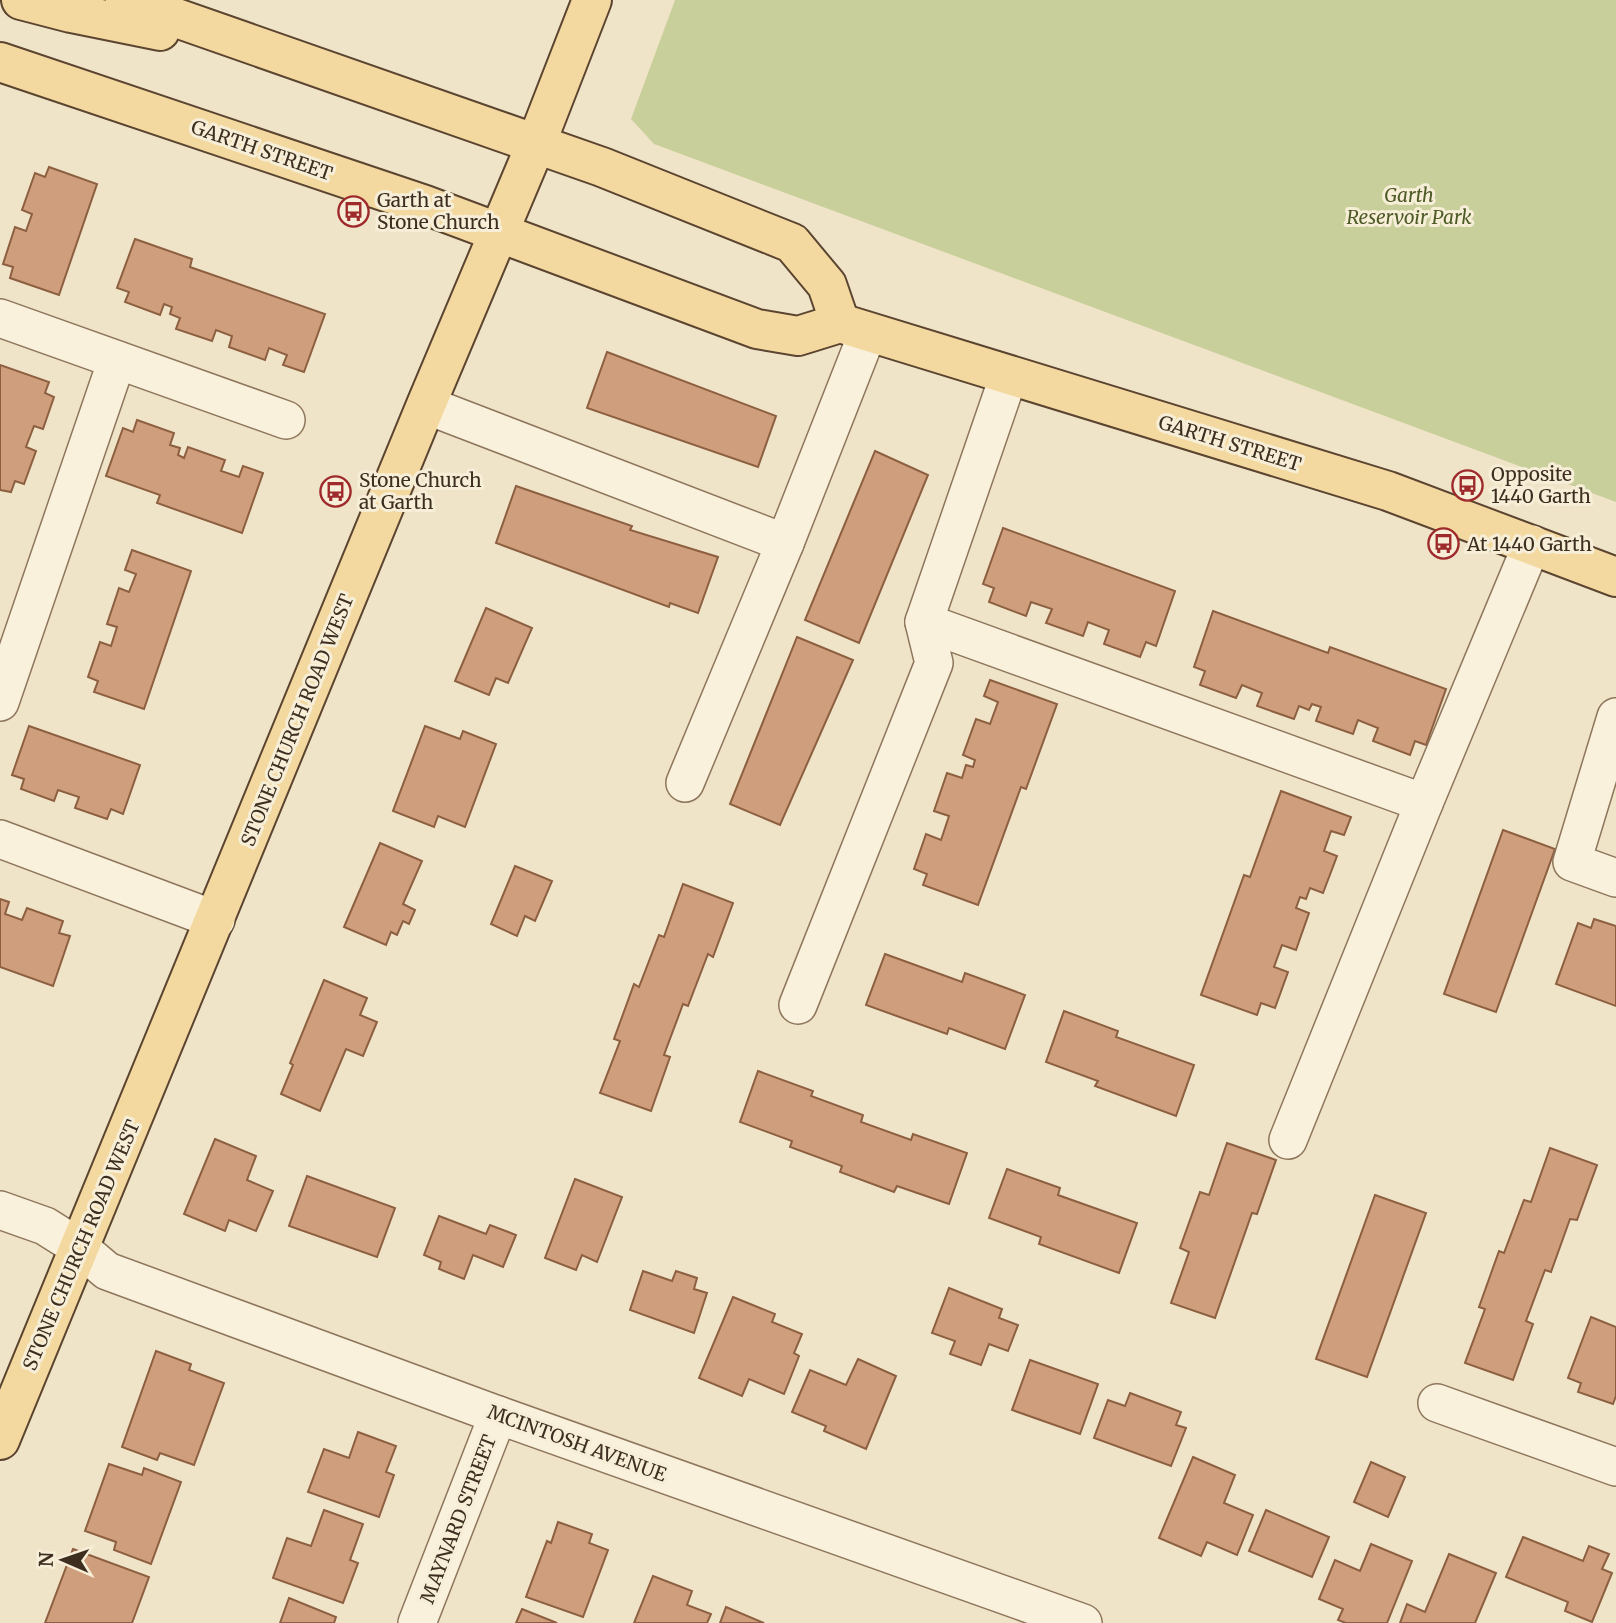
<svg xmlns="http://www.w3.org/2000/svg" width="1616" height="1623" viewBox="0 0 1616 1623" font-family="Merriweather,serif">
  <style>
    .green { fill: #c9cf9b }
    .building { fill: #cf9f7d; stroke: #8d5f41; stroke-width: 2 }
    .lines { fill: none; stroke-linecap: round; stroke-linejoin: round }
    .minor-casing { stroke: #8d765c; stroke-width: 40 }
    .major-casing { stroke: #5b4430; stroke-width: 42 }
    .minor { stroke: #faf1dc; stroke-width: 37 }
    .major { stroke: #f3d9a0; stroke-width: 38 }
    .labels { text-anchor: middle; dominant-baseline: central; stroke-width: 6; stroke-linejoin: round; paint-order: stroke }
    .street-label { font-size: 19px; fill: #3d2e20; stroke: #f7eed8 }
    .park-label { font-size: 19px; font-style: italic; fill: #4d5a26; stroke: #f7eed8 }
    .poi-label { font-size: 19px; fill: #3d2e20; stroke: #f7eed8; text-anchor: start }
  </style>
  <rect width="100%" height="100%" fill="#f0e4c8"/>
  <polygon class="green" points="675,0 1616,0 1616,502 654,144 631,119"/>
  <g class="building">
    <polygon points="49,167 97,184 59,295 10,278 13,267 3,264 15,227 26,231 32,214 22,210 35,173 45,177"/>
    <polygon points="135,239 192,259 190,267 325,314 304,372 283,365 287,355 269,348 265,360 229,347 232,336 216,330 212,341 176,329 180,318 170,314 172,307 164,304 160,315 125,302 129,292 117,288"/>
    <polygon points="607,352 776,416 758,467 587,408"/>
    <polygon points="0,365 49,382 45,393 54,397 43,429 34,426 26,447 36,451 24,484 15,481 11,492 0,490"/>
    <polygon points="137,420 174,433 170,445 180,448 178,455 184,458 188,447 225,460 221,471 239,477 243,466 263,473 242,533 157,503 160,495 106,476 123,428 133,432"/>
    <polygon points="875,451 928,475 859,643 805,620"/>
    <polygon points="516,486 632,526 630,530 718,557 698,613 670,603 669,607 496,543"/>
    <polygon points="1003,528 1175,591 1156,646 1146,642 1140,657 1104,644 1109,630 1088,622 1083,636 1046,623 1052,609 1031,602 1026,616 989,602 994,588 983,584"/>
    <polygon points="132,550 191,571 144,709 94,692 98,681 88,677 100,642 111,646 117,627 107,624 119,588 129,592 136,574 125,570"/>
    <polygon points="486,608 532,628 508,683 496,678 489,695 455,681"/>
    <polygon points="1213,611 1328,653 1330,647 1446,689 1426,745 1415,741 1410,755 1373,741 1378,728 1358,720 1353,734 1316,721 1321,707 1312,704 1309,710 1299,706 1294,719 1257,706 1262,693 1242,685 1236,698 1200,685 1205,671 1194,667"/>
    <polygon points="797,637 853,660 780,825 730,804"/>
    <polygon points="990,680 1057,704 1026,789 1021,787 978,905 923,885 927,874 914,869 926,834 941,840 949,816 934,811 947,773 962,778 966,765 973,767 975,760 963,755 976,719 990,724 998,702 984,696"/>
    <polygon points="29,726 140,765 123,814 111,809 107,819 75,808 79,797 58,790 54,801 21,789 24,779 12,775"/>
    <polygon points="425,726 460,739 463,731 496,744 465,827 438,816 434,827 393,811"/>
    <polygon points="1281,791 1351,817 1344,835 1331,831 1324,851 1337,856 1323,893 1310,888 1306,899 1300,897 1296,908 1309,913 1296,950 1282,945 1274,967 1288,972 1275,1008 1261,1003 1257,1015 1201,995 1244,875 1250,877"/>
    <polygon points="1503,830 1555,849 1496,1012 1444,994"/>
    <polygon points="380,843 422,861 403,904 415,910 409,924 403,921 397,935 391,932 386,945 344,927"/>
    <polygon points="515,866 552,881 535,921 525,916 517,936 491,924"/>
    <polygon points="683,884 733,903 713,957 708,954 688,1006 683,1004 664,1055 670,1057 651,1111 600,1093 620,1041 614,1039 634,984 639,987 659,935 664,937"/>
    <polygon points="0,899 9,902 5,914 22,920 27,908 63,921 59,933 70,936 53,986 0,967"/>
    <polygon points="1594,919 1616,926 1616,1006 1556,984 1578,923 1591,928"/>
    <polygon points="885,954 962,982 965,973 1025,995 1005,1049 949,1028 947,1034 866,1005"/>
    <polygon points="324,980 367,998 360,1015 377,1022 363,1056 346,1049 320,1111 281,1094 293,1065 290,1063"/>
    <polygon points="1064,1011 1118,1031 1116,1037 1194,1065 1176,1116 1095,1086 1098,1081 1046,1062"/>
    <polygon points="758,1071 813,1091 811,1096 863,1115 861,1122 911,1140 913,1134 967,1153 949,1204 897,1186 894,1192 840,1172 842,1166 790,1147 792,1141 740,1122"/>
    <polygon points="215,1139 256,1156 247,1180 273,1191 256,1231 229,1220 225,1231 184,1214"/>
    <polygon points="1227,1143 1276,1160 1257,1214 1252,1213 1215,1318 1171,1303 1189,1252 1180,1248 1200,1192 1209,1195"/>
    <polygon points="1550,1148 1597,1165 1577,1220 1570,1219 1551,1272 1545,1270 1526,1321 1533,1324 1513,1380 1465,1363 1485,1309 1479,1307 1499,1251 1504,1253 1524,1200 1531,1202"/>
    <polygon points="1007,1169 1060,1188 1058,1195 1137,1223 1119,1273 1039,1244 1041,1237 989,1218"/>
    <polygon points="307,1176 395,1208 377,1257 289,1226"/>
    <polygon points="575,1179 622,1197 597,1262 582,1255 576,1270 545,1258"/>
    <polygon points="1375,1195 1426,1213 1367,1377 1316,1359"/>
    <polygon points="439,1216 486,1234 490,1225 516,1235 503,1267 473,1255 464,1279 439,1269 441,1262 424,1255"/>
    <polygon points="643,1271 672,1281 676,1271 697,1278 694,1289 707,1293 694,1333 630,1310"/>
    <polygon points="949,1288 1002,1309 999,1318 1018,1325 1008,1351 989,1344 981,1365 950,1354 955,1341 932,1333"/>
    <polygon points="733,1297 775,1314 772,1322 802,1334 794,1353 799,1356 784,1394 749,1379 742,1396 699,1378"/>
    <polygon points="1591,1317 1616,1327 1616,1396 1613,1404 1578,1392 1581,1383 1568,1378"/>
    <polygon points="156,1351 191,1364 189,1370 224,1383 194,1465 160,1453 157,1460 122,1447"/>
    <polygon points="858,1359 896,1376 866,1449 824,1431 826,1426 792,1412 810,1370 846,1385"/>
    <polygon points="1030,1360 1098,1384 1080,1434 1012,1410"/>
    <polygon points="1130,1393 1181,1412 1176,1425 1186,1428 1171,1466 1094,1438 1108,1400 1125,1406"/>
    <polygon points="358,1432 396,1446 386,1472 394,1475 379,1517 308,1492 324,1449 349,1458"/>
    <polygon points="1193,1457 1235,1475 1224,1503 1253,1515 1237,1555 1207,1542 1201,1556 1159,1538"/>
    <polygon points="1371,1462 1405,1477 1388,1517 1354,1502"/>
    <polygon points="109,1464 142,1475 144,1468 181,1482 151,1564 114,1550 116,1542 85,1531"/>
    <polygon points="324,1510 363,1524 350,1560 358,1563 343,1603 273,1578 287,1538 311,1546"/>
    <polygon points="1266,1510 1329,1537 1312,1577 1249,1551"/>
    <polygon points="558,1522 592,1534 589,1543 608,1550 583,1617 526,1597 547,1541 551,1543"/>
    <polygon points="1523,1537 1583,1561 1589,1546 1609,1554 1602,1569 1612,1573 1592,1622 1565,1611 1568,1602 1506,1577"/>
    <polygon points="1371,1544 1412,1561 1387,1623 1346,1623 1338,1620 1343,1609 1319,1599 1335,1560 1360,1571"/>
    <polygon points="73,1549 149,1577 132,1623 45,1623"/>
    <polygon points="1449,1554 1496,1573 1475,1623 1400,1623 1407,1604 1425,1612"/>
    <polygon points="653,1576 692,1591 687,1605 711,1614 707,1623 634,1623"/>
    <polygon points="289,1598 336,1617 334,1623 280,1623"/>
    <polygon points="726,1607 764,1623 720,1623"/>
    <polygon points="522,1609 557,1623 516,1623"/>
  </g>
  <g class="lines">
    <defs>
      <g id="minor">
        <polyline points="0,318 286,420"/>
        <polyline points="426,405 785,543"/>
        <polyline points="924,622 1424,803"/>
        <polyline points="0,702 117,360"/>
        <polyline points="1616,717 1572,862 1616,878"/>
        <polyline points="685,783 785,543 868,332"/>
        <polyline points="0,839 216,920"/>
        <polyline points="798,1005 934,663 924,622 1009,375"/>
        <polyline points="1288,1140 1424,803 1532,544"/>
        <polyline points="0,1210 45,1226 80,1248 107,1271 498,1415 1083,1623"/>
        <polyline points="1437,1403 1616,1467"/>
        <polyline points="417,1623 498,1415"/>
      </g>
      <g id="major">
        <polyline points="21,0 71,13 160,31"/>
        <polyline points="125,0 602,167 792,243 827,285 840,323"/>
        <polyline points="0,62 425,205 757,329 798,336 840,323 1388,491 1616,577"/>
        <polyline points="0,1440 426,405 536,144 592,0"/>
      </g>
    </defs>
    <use href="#minor" class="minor-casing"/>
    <use href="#major" class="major-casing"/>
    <use href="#minor" class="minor"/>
    <use href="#major" class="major"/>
  </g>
  <defs>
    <symbol id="bus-ring" viewBox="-11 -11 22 22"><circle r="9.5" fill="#f7eed8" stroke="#9e2a2b" stroke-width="1.5"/><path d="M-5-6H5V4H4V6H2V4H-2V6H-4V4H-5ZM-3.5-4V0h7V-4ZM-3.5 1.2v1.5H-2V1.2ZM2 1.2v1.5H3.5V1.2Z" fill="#9e2a2b"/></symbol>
  </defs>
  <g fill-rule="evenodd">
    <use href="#bus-ring" x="336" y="194" width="35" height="35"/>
    <use href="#bus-ring" x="1450" y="468" width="35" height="35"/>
    <use href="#bus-ring" x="318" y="474" width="35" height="35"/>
    <use href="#bus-ring" x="1426" y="526" width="35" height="35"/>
  </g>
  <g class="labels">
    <g class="street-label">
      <text transform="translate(262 150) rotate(19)">GARTH STREET</text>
      <text transform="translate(1230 443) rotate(17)">GARTH STREET</text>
      <text transform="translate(297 720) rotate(-68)">STONE CHURCH ROAD WEST</text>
      <text transform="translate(81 1245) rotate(-67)">STONE CHURCH ROAD WEST</text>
      <text transform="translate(577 1443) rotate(20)">MCINTOSH AVENUE</text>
      <text transform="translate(458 1519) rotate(-69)">MAYNARD STREET</text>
    </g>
    <g class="park-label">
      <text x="1409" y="195">Garth<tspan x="1409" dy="22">Reservoir Park</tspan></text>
    </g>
    <g class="poi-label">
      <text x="377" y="200">Garth at<tspan x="377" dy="22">Stone Church</tspan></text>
      <text x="1491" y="474">Opposite<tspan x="1491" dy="22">1440 Garth</tspan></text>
      <text x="359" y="480">Stone Church<tspan x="359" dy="22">at Garth</tspan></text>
      <text x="1467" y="544">At 1440 Garth</text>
    </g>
  </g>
  <g transform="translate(63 1560) rotate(272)" stroke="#f7eed8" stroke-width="5" paint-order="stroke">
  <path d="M0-5L12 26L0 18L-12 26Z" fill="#3d2e20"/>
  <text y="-10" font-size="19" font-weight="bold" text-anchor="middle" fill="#3d2e20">N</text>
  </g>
</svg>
